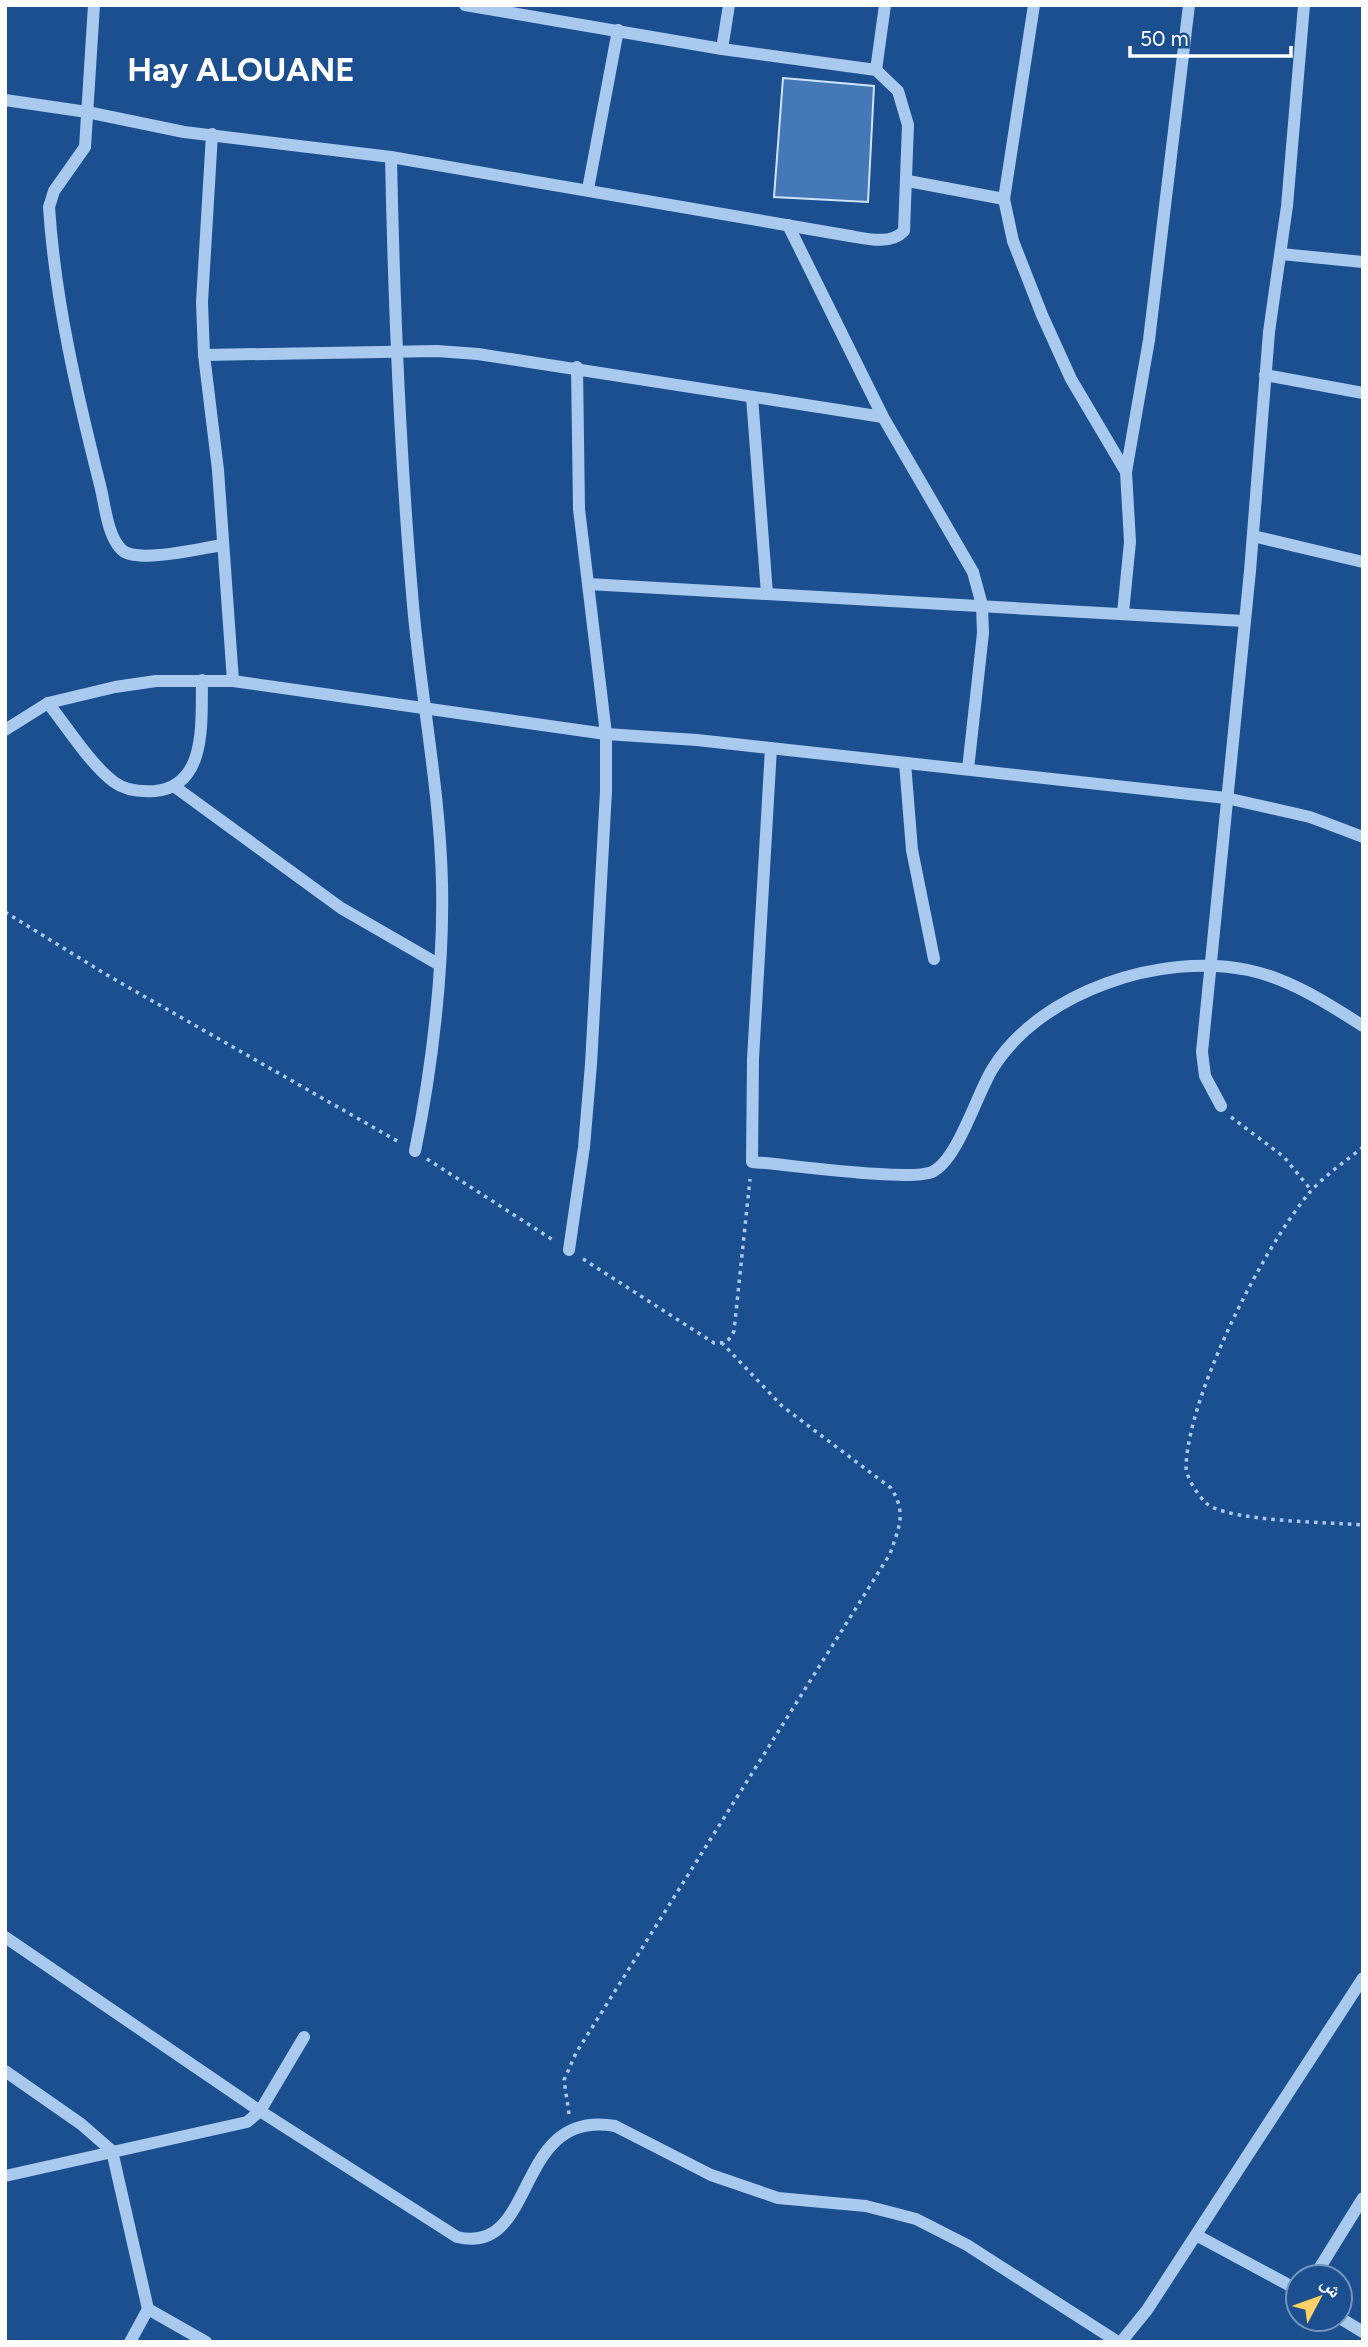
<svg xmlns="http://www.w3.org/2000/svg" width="1368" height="2347" viewBox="0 0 1368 2347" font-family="Figtree,'Noto Naskh Arabic',sans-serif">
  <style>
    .building { fill: #4478b7; stroke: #cfe3fa; stroke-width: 2 }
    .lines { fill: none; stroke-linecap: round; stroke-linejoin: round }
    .path { stroke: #a9c9ee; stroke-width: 3.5; stroke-dasharray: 3.5 5; stroke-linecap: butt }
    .minor { stroke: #a9c9ee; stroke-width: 12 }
    .labels { text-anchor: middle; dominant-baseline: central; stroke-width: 5; stroke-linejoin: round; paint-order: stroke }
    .district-label { font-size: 33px; font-weight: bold; fill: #fff; stroke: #1b4f8f }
  </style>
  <rect width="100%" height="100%" fill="#1b4f8f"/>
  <polygon class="building" points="783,78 874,86 868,202 774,197"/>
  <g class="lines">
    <g class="path">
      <polyline points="5,912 107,975 399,1142"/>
      <polyline points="1231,1117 1284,1157 1311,1190"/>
      <path d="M1363,1147c-17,14 -38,28 -53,45 -47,56 -121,201 -124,274 0,12 12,29 20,37 21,19 124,19 157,22"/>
      <polyline points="427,1159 553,1240"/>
      <path d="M583,1259l131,84c12,1 15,-2 20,-12l16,-152"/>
      <path d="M569,2114l-5,-34 12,-27 314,-499c9,-27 17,-41 1,-66l-109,-82 -59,-62"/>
    </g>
    <g class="minor">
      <path d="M94,5l-9,142 -31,44 -5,16c6,93 28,187 51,278 5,19 7,51 22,65 15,14 80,-2 100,-5"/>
      <polyline points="1034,5 1004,199 1013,241 1042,315 1071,379 1126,472 1130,542 1123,613"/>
      <polyline points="722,49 729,5"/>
      <polyline points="876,70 885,5"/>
      <path d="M5,100l82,12 97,20 207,25 459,79c17,3 41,9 54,-5l4,-106 -10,-34 -22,-21 -154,-21 -257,-44"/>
      <polyline points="212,134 202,302 204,355 218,470 233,681"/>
      <path d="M391,157c3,149 9,299 22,448 8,93 27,185 29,279 2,84 -10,185 -27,267"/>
      <polyline points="908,181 1004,199"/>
      <polyline points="588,189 618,30"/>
      <polyline points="788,225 883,417 973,572 982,605 983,633 968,769"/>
      <polyline points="1281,254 1363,262"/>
      <polyline points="204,355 437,351 478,354 883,417"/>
      <polyline points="1265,375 1363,393"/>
      <polyline points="752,397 767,594"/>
      <polyline points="1126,472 1149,340 1189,5"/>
      <polyline points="1253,536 1363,562"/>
      <polyline points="588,584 1244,621"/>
      <path d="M48,703c19,24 43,62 66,79 12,9 27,10 41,9 53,-5 46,-71 47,-111"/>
      <polyline points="5,730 48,703 115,687 156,681 233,681 606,734 697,740 1226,798 1310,817 1363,837"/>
      <path d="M771,748l-18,311 -1,103c33,2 157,20 180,10 26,-12 45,-79 61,-104 48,-77 169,-116 255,-98 42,9 79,33 115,56"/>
      <polyline points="905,763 912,850 934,959"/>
      <polyline points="175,787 341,908 438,964"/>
      <polyline points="1221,1106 1205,1076 1202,1052 1250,571 1269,332 1287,206 1304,5"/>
      <polyline points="569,1250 584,1147 591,1064 606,791 606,734 579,509 577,367"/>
      <path d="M5,1937l255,174 197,126c82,20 55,-129 158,-111l96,49 67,23 88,8 50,13 51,26 151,97"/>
      <polyline points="5,2071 81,2124 112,2151 148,2309 206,2342"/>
      <polyline points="5,2176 247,2122 260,2111 304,2037"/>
      <polyline points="1196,2235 1298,2290"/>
      <polyline points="1314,2277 1363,2198"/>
      <polyline points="1340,2318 1363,2332"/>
      <polyline points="130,2342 148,2309"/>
      <polyline points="1121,2342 1147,2310 1363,1978"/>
    </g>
  </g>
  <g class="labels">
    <g class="district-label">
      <text x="241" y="69">Hay ALOUANE</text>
    </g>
  </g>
  <rect width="1368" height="2347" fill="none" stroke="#ffffff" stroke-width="14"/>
  <g transform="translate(1319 2298) rotate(49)"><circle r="33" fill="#1b4f8f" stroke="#7695bc" stroke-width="2"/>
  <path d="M0-5L12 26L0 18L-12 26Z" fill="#ffd166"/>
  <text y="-10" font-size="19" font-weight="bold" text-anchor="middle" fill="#ffffff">ش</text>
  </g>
  <path d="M1130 46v10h161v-10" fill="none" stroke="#ffffff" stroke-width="3.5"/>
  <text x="1140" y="46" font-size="21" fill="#ffffff" stroke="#1b4f8f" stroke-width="5" paint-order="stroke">50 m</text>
</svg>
